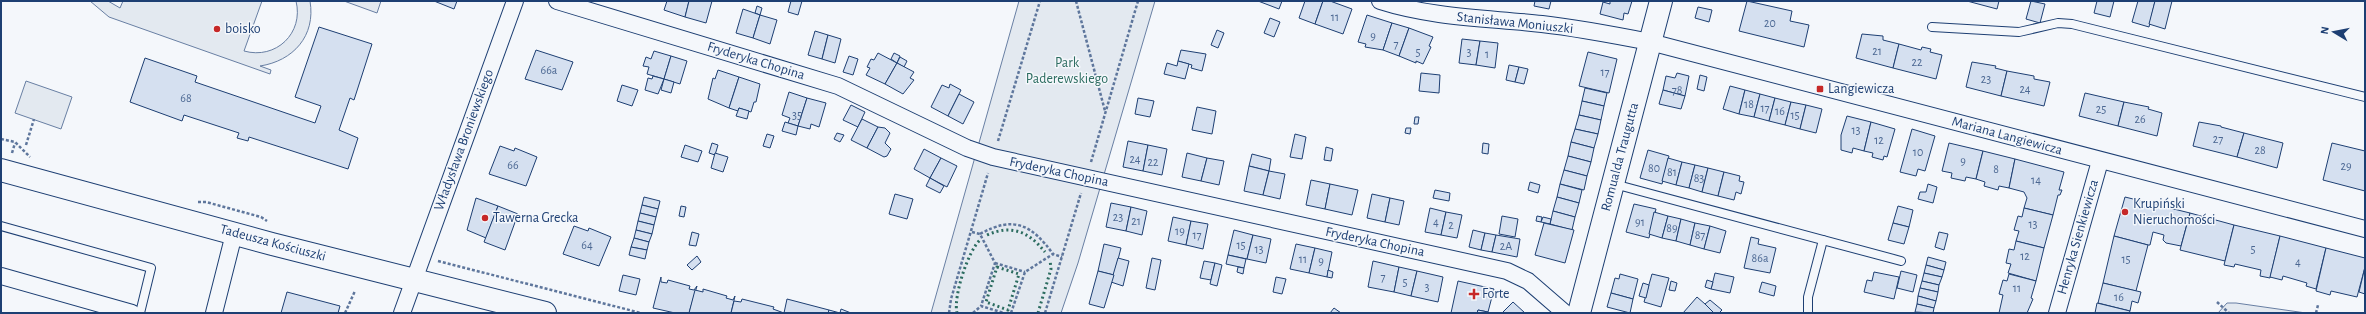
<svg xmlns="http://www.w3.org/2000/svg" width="2366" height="314" viewBox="0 0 2366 314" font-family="'Alegreya Sans',sans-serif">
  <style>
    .green { fill: #e3e9f0; stroke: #687fa3 }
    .building { fill: #d5e0f0; stroke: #1d3f73 }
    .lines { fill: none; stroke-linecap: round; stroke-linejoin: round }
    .lane-casing { stroke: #1d3f73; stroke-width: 10 }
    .street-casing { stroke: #1d3f73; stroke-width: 18 }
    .secondary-casing { stroke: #1d3f73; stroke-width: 24 }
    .path { stroke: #5e769c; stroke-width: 2.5; stroke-dasharray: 3 2; stroke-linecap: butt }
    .lane { stroke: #f4f7fb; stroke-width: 8 }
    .street { stroke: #f4f7fb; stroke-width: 16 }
    .secondary { stroke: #f4f7fb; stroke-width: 22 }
    .hedge { stroke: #2c6c60; stroke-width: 3; stroke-dasharray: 2 3; stroke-linecap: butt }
    .poi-dot { fill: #c62828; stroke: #f4f7fb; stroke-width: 1.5 }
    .labels { text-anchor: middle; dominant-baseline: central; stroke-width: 3; stroke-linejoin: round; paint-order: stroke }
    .number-label { font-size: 12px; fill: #4b6792 }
    .street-label { font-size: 14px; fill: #1d3f73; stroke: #f4f7fb }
    .poi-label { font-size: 14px; fill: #1d3f73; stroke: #f4f7fb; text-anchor: start }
    .park-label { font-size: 14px; fill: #2c6c60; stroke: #f4f7fb }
  </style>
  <rect width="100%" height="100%" fill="#f4f7fb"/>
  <g class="green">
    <path d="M90,1h18l12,7 3,-7h139l-18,50c32,9 60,-18 52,-50h14c6,35 -17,60 -50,65l11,4 -1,4 -161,-57z"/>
    <polygon points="344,1 381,1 377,13"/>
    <polygon points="1019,1 1155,1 1078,263 1061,313 931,313"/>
    <polygon points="26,81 72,97 61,129 15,113"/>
    <polygon points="2227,303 2236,303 2306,313 2218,313"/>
  </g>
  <g class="building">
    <polygon points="434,1 457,1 454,9"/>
    <polygon points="667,1 689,1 685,17 664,10"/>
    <polygon points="689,1 712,1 706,23 685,17"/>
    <polygon points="791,1 802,1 798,15 788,12"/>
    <polygon points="1258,1 1282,1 1279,9"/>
    <polygon points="1305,1 1323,1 1315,24 1299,18"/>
    <polygon points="1323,1 1330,1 1352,9 1343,34 1315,24"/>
    <polygon points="1535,1 1551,1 1549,9 1534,6"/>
    <polygon points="1610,1 1632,1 1628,14 1624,13 1623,20 1600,14 1603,2 1610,4"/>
    <polygon points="1747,1 1792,11 1790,21 1809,25 1804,47 1739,31"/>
    <polygon points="1967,1 1999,1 1997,9"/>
    <polygon points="2031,1 2045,4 2040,23 2026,19"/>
    <polygon points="2097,1 2114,1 2110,17 2094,13"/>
    <polygon points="2138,1 2155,1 2149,27 2132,22"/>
    <polygon points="2155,1 2172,1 2165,29 2149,24"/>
    <polygon points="757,6 762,8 760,15 755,13"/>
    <polygon points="1698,7 1712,10 1709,22 1695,18"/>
    <polygon points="743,9 760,15 753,38 736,33"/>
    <polygon points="760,15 777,20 770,44 753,38"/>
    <polygon points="1367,15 1392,23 1383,50 1365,47 1366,44 1358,42"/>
    <polygon points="1270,18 1280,22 1274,37 1264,33"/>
    <polygon points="1392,23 1409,28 1399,56 1383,50"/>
    <polygon points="319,27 372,44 354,100 350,98 339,130 358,138 348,169 249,137 248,141 237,138 239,133 184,115 182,121 130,102 145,58 197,76 195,82 315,123 321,106 295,97"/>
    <polygon points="1409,28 1433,37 1429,46 1431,47 1423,64 1416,61 1416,63 1399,56"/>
    <polygon points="1217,30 1224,33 1218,48 1211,45"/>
    <polygon points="815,31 828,35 822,59 808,55"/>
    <polygon points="1862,34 1883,36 1883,40 1899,44 1893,68 1856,58"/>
    <polygon points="828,35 841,39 835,63 822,59"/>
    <polygon points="1462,39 1480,41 1476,65 1459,63"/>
    <polygon points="1480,41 1498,43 1495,68 1476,65"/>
    <polygon points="1899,44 1921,50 1922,47 1931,49 1930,52 1942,55 1936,79 1893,68"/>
    <polygon points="536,50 573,62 562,90 525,79"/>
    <polygon points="1181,50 1206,54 1202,71 1191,68 1192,65 1178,61"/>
    <polygon points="654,51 671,56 664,79 647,74 649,67 643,66 646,57 651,59"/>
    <polygon points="1588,52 1617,59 1609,93 1579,86"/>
    <polygon points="878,53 897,63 885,84 866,75 870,68 867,67 871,59 874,60"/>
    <polygon points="894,53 900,56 897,63 891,59"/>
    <polygon points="671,56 687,61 680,84 664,79"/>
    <polygon points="849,56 858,59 853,75 843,72"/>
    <polygon points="900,57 907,61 904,67 897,63"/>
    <polygon points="1178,61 1189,64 1185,79 1164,74 1167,63 1177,66"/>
    <polygon points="1972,62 1996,66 1995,68 2007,71 2001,96 1966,87"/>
    <polygon points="897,63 914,72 910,78 914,80 903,94 885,84"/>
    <polygon points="1509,65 1519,67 1515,82 1506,80"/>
    <polygon points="1519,67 1528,69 1524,84 1515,82"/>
    <polygon points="718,70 739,77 729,108 708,99 713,78 715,79"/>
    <polygon points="2007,71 2034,76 2034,79 2050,82 2044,106 2001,96"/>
    <polygon points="1421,73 1440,75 1439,93 1419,91"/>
    <polygon points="1677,73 1689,76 1685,96 1663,90 1666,76 1675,78"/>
    <polygon points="1700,75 1707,77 1704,91 1697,89"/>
    <polygon points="653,76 664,79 658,94 645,90 648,78 652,79"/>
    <polygon points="739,77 760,84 756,102 754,102 751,112 739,108 738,111 729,108"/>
    <polygon points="664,79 674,82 671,93 661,90"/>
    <polygon points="950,84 961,90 948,116 931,107 942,85 949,88"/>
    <polygon points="622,85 638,90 632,106 617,101"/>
    <polygon points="1730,86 1745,90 1739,114 1723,109"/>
    <polygon points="1585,88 1607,93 1604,106 1582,101"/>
    <polygon points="1663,90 1685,96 1681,109 1659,104"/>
    <polygon points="1745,90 1760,94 1754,117 1739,114"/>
    <polygon points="789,92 807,98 798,126 788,123 790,118 782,115"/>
    <polygon points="2085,93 2124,102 2118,126 2079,116"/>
    <polygon points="959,94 974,102 963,124 948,116"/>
    <polygon points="1760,94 1775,98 1769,121 1754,117"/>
    <polygon points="807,98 826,103 819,127 811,124 810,129 798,126"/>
    <polygon points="1138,98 1154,101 1150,117 1135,114"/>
    <polygon points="1775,98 1791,102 1785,125 1769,121"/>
    <polygon points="1582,101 1604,106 1601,120 1579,115"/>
    <polygon points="1791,102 1806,105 1800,129 1785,125"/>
    <polygon points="2124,102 2149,107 2148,109 2162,113 2157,136 2118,126"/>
    <polygon points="851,105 865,112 858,127 843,120"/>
    <polygon points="1806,105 1822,109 1816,133 1800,129"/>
    <polygon points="1197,107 1216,111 1212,134 1192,130"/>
    <polygon points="739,108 749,111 747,119 736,116"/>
    <polygon points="1579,115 1601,120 1598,134 1575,129"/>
    <polygon points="1847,116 1871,122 1864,151 1853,148 1852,153 1841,150 1841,135"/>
    <polygon points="1415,117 1419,117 1418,124 1414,124"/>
    <polygon points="862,119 878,127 867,148 851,140"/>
    <polygon points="785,122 798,126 796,135 782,131"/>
    <polygon points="1871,122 1895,129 1887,157 1884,156 1883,160 1872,157 1873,153 1864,151"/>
    <polygon points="2199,122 2221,126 2221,127 2244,133 2237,157 2193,146"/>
    <polygon points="878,127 885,128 890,133 885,143 891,149 887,156 884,157 867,148"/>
    <polygon points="1406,128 1411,128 1410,134 1405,133"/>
    <polygon points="1575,129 1598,134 1594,148 1571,142"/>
    <polygon points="1912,129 1935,136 1925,171 1918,169 1916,176 1900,172"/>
    <polygon points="837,133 844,135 840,142 834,139"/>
    <polygon points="2244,133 2283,143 2277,168 2237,157"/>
    <polygon points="767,134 774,136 770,148 763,146"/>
    <polygon points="1295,134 1306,137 1302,159 1290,157"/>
    <polygon points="1128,141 1148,145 1143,171 1123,167"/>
    <polygon points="1571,142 1594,148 1591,162 1568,156"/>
    <polygon points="712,143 718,145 715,155 709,153"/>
    <polygon points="1483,143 1489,144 1488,154 1482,153"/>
    <polygon points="1949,143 1983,151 1976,179 1966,177 1965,181 1951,178 1952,173 1942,171"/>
    <polygon points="2332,143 2365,151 2365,191 2323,180"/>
    <polygon points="685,145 702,151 698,162 681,157"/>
    <polygon points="1148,145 1167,149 1162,175 1143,171"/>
    <polygon points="500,146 514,151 515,148 537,157 526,186 489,174"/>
    <polygon points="1326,147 1333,149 1331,161 1324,160"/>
    <polygon points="924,149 941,158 930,178 914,169"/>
    <polygon points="1648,150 1669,156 1662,184 1640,178"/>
    <polygon points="1983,151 2015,159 2009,188 1999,186 1998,190 1984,186 1985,182 1976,179"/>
    <polygon points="715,153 728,157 723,172 711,168"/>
    <polygon points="1187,153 1207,158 1201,181 1182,177"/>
    <polygon points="1252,154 1271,159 1269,171 1249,166"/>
    <polygon points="1568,156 1591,162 1587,176 1564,170"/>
    <polygon points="941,158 957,166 947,187 930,178"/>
    <polygon points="1207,158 1224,161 1219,185 1201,181"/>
    <polygon points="1668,158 1682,162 1676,185 1662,181"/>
    <polygon points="2015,159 2064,172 2059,190 2062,190 2060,195 2058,195 2053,215 2024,208 2027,198 2024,192 2009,188"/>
    <polygon points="1682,162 1695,165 1689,188 1676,185"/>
    <polygon points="1695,165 1708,168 1702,192 1689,188"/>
    <polygon points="1249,166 1269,171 1263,195 1244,191"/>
    <polygon points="1708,168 1724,172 1718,196 1702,192"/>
    <polygon points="1564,170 1587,176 1584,190 1560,184"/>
    <polygon points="1269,171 1285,174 1280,199 1263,195"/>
    <polygon points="1724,172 1740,176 1739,181 1744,182 1741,194 1736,192 1734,200 1718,196"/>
    <polygon points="930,178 944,186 940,193 926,186"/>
    <polygon points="1311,180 1330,184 1325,209 1306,205"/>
    <polygon points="1530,182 1540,185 1538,193 1528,190"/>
    <polygon points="1330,184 1358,190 1352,215 1325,209"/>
    <polygon points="1560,184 1582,190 1579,203 1557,197"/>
    <polygon points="1928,184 1937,187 1933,203 1918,199 1920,192 1926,192"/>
    <polygon points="1435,190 1450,193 1449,201 1433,198"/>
    <polygon points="895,194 913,199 907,219 889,214"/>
    <polygon points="1372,194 1390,198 1385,222 1367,218"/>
    <polygon points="644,197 660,201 658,209 642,205"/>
    <polygon points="1557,197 1579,203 1575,217 1553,211"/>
    <polygon points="2125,197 2190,213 2181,246 2166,243 2163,240 2164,235 2153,232 2150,245 2148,245 2114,236"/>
    <polygon points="476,198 498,206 486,238 467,230"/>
    <polygon points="1390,198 1404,201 1399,225 1385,222"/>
    <polygon points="1111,203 1131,207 1126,231 1106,227"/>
    <polygon points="1634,204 1656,209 1649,238 1626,232"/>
    <polygon points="642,205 658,209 656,217 640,213"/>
    <polygon points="498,206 518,214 505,250 484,242"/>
    <polygon points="681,206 686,207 684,217 679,216"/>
    <polygon points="1898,206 1913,210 1909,227 1893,223"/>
    <polygon points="1131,207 1147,211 1142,235 1126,231"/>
    <polygon points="1430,208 1446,212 1441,235 1425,232"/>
    <polygon points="2024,208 2053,215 2044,248 2016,241 2019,231 2014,230 2018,216 2022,217"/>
    <polygon points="1553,211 1575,217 1572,230 1550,224"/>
    <polygon points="1446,212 1462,215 1457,238 1441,235"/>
    <polygon points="1654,212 1668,216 1662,238 1649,234"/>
    <polygon points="640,213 656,217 654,225 638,221"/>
    <polygon points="2190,213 2234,225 2225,261 2180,250"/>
    <polygon points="1502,216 1518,219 1515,237 1499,234"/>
    <polygon points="1537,216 1542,217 1541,222 1536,221"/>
    <polygon points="1668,216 1681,219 1676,241 1662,238"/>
    <polygon points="1173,217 1191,221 1186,245 1168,241"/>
    <polygon points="1543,217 1551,219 1550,224 1541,222"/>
    <polygon points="1681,219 1695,223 1690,245 1676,241"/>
    <polygon points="638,221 654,225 652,234 636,230"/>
    <polygon points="1191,221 1208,224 1203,249 1186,245"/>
    <polygon points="1544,223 1574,230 1565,263 1535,255"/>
    <polygon points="1695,223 1710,226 1704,249 1690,245"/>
    <polygon points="1893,223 1909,227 1904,244 1888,240"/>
    <polygon points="2234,225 2280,236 2270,278 2260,276 2261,270 2235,264 2234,267 2224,265"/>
    <polygon points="574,226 588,231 589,228 611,237 599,266 563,254"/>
    <polygon points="1710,226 1726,231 1720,253 1704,249"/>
    <polygon points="636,230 652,234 649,242 634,238"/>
    <polygon points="1234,230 1253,235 1247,259 1228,255"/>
    <polygon points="1473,230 1485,233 1481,250 1469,247"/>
    <polygon points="692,232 699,234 696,246 689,245"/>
    <polygon points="1939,232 1948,234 1944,250 1935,247"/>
    <polygon points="1485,233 1496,235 1492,252 1481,250"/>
    <polygon points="1253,235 1271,239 1266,263 1247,259"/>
    <polygon points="1496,235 1520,239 1517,257 1492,252"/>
    <polygon points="2114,236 2148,245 2136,291 2103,283"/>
    <polygon points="2280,236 2326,248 2316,289 2306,286 2307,283 2283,276 2282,280 2270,277"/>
    <polygon points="1751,237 1759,239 1758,244 1776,248 1770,273 1744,268"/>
    <polygon points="634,238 649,242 647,250 631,247"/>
    <polygon points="2016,241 2044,248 2036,281 2008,273 2011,264 2006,263 2009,249 2014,250"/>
    <polygon points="1104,244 1121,248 1114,275 1098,271"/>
    <polygon points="1296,244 1315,248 1309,273 1290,269"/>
    <polygon points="631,247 647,250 645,259 629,255"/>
    <polygon points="1315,248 1332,252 1327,277 1309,273"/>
    <polygon points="2326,248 2365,258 2365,267 2357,297 2331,291 2330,295 2316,291"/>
    <polygon points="1228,255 1246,259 1244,268 1226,264"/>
    <polygon points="697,256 701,262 692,270 687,265"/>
    <polygon points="1928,257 1946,262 1944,270 1926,265"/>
    <polygon points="1118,258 1129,261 1123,286 1111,282"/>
    <polygon points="1152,258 1161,260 1155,290 1146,288"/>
    <polygon points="1204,261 1215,263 1211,280 1200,278"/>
    <polygon points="1373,261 1399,267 1394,292 1368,287"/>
    <polygon points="1215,263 1222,265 1217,286 1210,284"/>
    <polygon points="1926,265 1944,270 1942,277 1924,273"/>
    <polygon points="1238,267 1244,268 1243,274 1237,272"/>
    <polygon points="1399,267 1417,271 1411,296 1394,292"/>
    <polygon points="2365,267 2365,294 2359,292"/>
    <polygon points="1328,270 1333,272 1332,278 1327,277"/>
    <polygon points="1098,271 1114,275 1104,308 1089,304"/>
    <polygon points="1417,271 1443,277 1438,302 1411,296"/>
    <polygon points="1901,271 1917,275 1913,292 1897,288"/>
    <polygon points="1874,272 1899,277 1894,299 1864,292 1867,280 1872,281"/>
    <polygon points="1715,273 1734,277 1730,293 1711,289"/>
    <polygon points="1924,273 1942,277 1939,285 1922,281"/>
    <polygon points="1620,274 1638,279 1633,299 1611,293 1615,278 1619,279"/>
    <polygon points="1652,274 1669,278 1661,307 1644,302"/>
    <polygon points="2009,274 2036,281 2031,298 2033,299 2027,313 1999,313 2003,295 1999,294 2003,280 2007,281"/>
    <polygon points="623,275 640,279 636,295 619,291"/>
    <polygon points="661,277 661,282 667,283 668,280 690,286 689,289 694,290 697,286 689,313 675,313 653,308"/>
    <polygon points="1276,277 1286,279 1282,294 1273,292"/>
    <polygon points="1707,280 1713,282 1711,289 1705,287"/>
    <polygon points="1458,281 1494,289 1488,312 1478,310 1477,313 1451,313"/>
    <polygon points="1671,281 1677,283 1675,291 1669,290"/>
    <polygon points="1922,281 1939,285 1938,292 1920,288"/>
    <polygon points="1762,282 1776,286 1774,296 1759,292"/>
    <polygon points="1643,283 1649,285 1646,298 1639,296"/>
    <polygon points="2103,283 2141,292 2138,303 2132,301 2130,311 2098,303"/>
    <polygon points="1920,288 1938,292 1936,301 1918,296"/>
    <polygon points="703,289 727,296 726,298 733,300 735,296 731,313 689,313 695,290 703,292"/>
    <polygon points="287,292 340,306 338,313 281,313"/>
    <polygon points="1611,293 1633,299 1630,313 1607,307"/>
    <polygon points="1918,296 1936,301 1934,308 1917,304"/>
    <polygon points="1697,297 1705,304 1714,313 1683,313"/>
    <polygon points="742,299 774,307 773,309 784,313 731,313 734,301 741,302"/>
    <polygon points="787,299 829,310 828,313 784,313"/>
    <polygon points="1710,300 1722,310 1719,313 1714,313 1705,304"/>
    <polygon points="1513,302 1525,313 1502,313"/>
    <polygon points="2097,303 2130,311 2129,313 2095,313"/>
    <polygon points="1917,304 1934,308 1933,313 1915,312"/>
    <polygon points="1334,308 1341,313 1330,313"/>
    <polygon points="841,309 851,313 828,313 829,310 840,313"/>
    <polygon points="1478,310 1488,312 1488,313 1477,313"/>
  </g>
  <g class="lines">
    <defs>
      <g id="lane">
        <polyline points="1932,27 2019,32 2058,23 2072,24 2365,97"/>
        <polyline points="1614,184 1901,261"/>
        <polyline points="1,226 151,268 140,313"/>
        <polyline points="1808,313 1808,297 1823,240"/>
      </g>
      <g id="street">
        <polyline points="557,1 838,86 967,148 993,157 1507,271 1528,281 1565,313"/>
        <path d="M1380,1c53,17 108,17 162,23 36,4 72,11 108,18l715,187"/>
        <polyline points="1,276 132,313"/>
        <polyline points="214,313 234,234"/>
        <polyline points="402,313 515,1"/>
        <polyline points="2057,313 2100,161"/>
      </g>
      <g id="secondary">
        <polyline points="1,170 272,244 545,313"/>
        <polyline points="1579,313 1661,1"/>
      </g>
    </defs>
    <use href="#lane" class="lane-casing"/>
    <use href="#street" class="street-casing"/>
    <use href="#secondary" class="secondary-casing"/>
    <g class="path">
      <polyline points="1076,1 1105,111"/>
      <polyline points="1,139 15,142 30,157"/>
      <polyline points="998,141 1040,1"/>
      <polyline points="26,145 34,119"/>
      <polyline points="12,153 15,143"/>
      <polyline points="1091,162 1138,1"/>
      <polyline points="198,202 206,202 261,217 267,221"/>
      <polyline points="972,232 980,234 995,263 981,306"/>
      <path d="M980,234c34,-19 52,-9 73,20"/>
      <polyline points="438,261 641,313"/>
      <polyline points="995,263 1025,272"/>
      <polyline points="2217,302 2229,313"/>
      <polyline points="345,313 355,291"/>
      <polyline points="949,313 951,299 988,173"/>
      <polyline points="973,313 981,306 1004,313"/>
      <polyline points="1011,313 1025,272 1053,254 1062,257"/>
      <polyline points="1045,313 1081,193"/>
      <polyline points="2316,313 2318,305"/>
    </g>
    <use href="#lane" class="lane"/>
    <use href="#street" class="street"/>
    <use href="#secondary" class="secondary"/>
    <g class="hedge">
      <path d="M987,235c25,-11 42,-3 58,17"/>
      <polygon points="997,267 1019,274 1008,310 986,302"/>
      <path d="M957,313c-4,-16 11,-62 23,-73"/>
      <polyline points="1038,313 1051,269 1050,260"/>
    </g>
  </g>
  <g class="poi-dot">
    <circle cx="217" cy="29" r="4"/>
    <rect x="1816" y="85" width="8" height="8" rx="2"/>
    <circle cx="2125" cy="212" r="4"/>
    <circle cx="485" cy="218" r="4"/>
    <path d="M1472 288h4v4h4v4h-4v4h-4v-4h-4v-4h4z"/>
  </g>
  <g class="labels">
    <g class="number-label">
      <text x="1335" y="17">11</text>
      <text x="1770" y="23">20</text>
      <text x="1373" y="36">9</text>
      <text x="1396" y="44">7</text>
      <text x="1877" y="51">21</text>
      <text x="1418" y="52">5</text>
      <text x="1469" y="52">3</text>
      <text x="1487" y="54">1</text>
      <text x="1917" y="62">22</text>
      <text x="549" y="70">66a</text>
      <text x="1605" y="72">17</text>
      <text x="1986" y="79">23</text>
      <text x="2025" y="89">24</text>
      <text x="1677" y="90">78</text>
      <text x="186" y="98">68</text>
      <text x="1749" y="104">18</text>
      <text x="1765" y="108">17</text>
      <text x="2101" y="109">25</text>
      <text x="1780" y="111">16</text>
      <text x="797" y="115">35</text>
      <text x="1795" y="115">15</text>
      <text x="2140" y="119">26</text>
      <text x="1856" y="130">13</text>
      <text x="2218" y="139">27</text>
      <text x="1879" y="140">12</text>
      <text x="2260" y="150">28</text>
      <text x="1918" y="152">10</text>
      <text x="1135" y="159">24</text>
      <text x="1963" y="161">9</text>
      <text x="1153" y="162">22</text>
      <text x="513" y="165">66</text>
      <text x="2346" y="166">29</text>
      <text x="1654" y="168">80</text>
      <text x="1996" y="169">8</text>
      <text x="1672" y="172">81</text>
      <text x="1699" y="178">83</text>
      <text x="2036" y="180">14</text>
      <text x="1118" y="217">23</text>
      <text x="1136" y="221">21</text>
      <text x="1436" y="222">4</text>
      <text x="1640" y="222">91</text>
      <text x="2033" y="224">13</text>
      <text x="1451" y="225">2</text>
      <text x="1672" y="228">89</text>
      <text x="1180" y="231">19</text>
      <text x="1197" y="235">17</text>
      <text x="1700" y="235">87</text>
      <text x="587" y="245">64</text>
      <text x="1241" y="245">15</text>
      <text x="1506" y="246">2A</text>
      <text x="1259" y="249">13</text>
      <text x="2253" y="249">5</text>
      <text x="2025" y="256">12</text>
      <text x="1760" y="258">86a</text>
      <text x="1303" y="259">11</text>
      <text x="2126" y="259">15</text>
      <text x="1321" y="261">9</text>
      <text x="2298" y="262">4</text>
      <text x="1383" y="277">7</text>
      <text x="1405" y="282">5</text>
      <text x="1427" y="287">3</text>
      <text x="2017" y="288">11</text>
      <text x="2119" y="297">16</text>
    </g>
    <g class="street-label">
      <text transform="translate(1515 23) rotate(6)">Stanisława Moniuszki</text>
      <text transform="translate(756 61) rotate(17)">Fryderyka Chopina</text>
      <text transform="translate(2007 136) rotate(15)">Mariana Langiewicza</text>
      <text transform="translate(464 140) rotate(-70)">Władysława Broniewskiego</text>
      <text transform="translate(1620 157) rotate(-75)">Romualda Traugutta</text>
      <text transform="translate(1059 172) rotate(12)">Fryderyka Chopina</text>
      <text transform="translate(2078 237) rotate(-74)">Henryka Sienkiewicza</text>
      <text transform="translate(1375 242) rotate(12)">Fryderyka Chopina</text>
      <text transform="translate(273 243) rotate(15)">Tadeusza Kościuszki</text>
    </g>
    <g class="poi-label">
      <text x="225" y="29">boisko</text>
      <text x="1828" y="89">Langiewicza</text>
      <text x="2133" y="204">Krupiński<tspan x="2133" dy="16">Nieruchomości</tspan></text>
      <text x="493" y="218">Tawerna Grecka</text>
      <text x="1482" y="294">Forte</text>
    </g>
    <g class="park-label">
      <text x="1067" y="63">Park<tspan x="1067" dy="16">Paderewskiego</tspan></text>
    </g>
  </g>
  <rect width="2366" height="314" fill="none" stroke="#1d3f73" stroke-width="4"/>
  <g transform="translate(2334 32) rotate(280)" stroke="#f4f7fb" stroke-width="3" paint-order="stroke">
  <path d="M0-3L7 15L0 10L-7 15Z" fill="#1d3f73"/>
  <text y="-6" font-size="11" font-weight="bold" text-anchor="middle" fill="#1d3f73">N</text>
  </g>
</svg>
